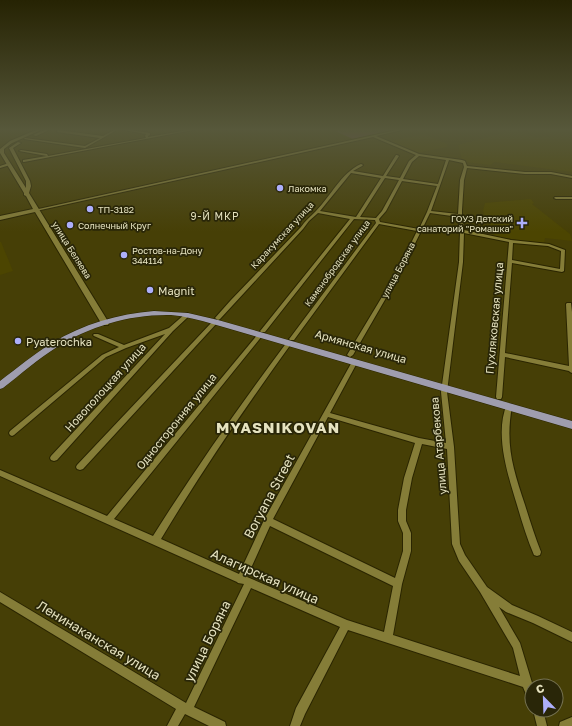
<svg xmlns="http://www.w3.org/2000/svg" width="572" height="726" viewBox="0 0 572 726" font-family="'Golos Text',sans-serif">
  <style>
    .built { fill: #4c4501 }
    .green { fill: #6c3e5b }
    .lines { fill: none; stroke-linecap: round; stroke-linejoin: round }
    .street-casing { stroke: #2a2501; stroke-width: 2 }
    .secondary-casing { stroke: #2a2501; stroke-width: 2 }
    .primary-casing { stroke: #2a2501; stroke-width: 1 }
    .street { fill: #857d38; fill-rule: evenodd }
    .secondary { fill: #857d38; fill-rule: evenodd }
    .primary { fill: #9f9dae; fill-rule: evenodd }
    .poi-dot { fill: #adaffb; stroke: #292608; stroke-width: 1.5 }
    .labels { text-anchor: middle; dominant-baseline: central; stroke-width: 3.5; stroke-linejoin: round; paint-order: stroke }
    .far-poi-label { font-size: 9px; fill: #e6e3c0; stroke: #292608; text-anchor: start }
    .far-street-label { font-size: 9px; fill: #e6e3c0; stroke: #292608 }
    .far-neighbourhood-label { font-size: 10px; letter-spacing: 1px; fill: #e6e3c0; stroke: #292608 }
    .poi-label { font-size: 11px; fill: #e6e3c0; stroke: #292608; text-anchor: start }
    .street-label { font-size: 11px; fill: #e6e3c0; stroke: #292608 }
    .near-street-label { font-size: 13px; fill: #e6e3c0; stroke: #292608 }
    .district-label { font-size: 15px; font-weight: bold; letter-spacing: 1px; fill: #e6e3c0; stroke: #292608 }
  </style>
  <rect width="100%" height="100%" fill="#463f06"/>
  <g class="built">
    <polygon points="515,130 537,138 543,136 549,137 550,134 546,133 548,130 572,130 572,172 494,162 491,165 465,162 462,160 458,145"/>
    <polygon points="423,134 448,144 447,147 417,153 391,141"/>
    <polygon points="531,199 534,203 532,204 570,234 572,241 545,238 544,244 538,244 495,236 483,211 485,203"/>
    <polygon points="0,242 1,242 13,271 0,275"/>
  </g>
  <polygon class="green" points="341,130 393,130 353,139 335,131"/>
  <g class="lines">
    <defs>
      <g id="street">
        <polygon points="58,130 103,136 114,130 117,130 85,148 24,139 25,138 85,146 100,138 57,132"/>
        <polygon points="124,130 130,130 150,133 150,135 148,136 148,137 188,130 193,130 24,162 23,162 23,160 47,156 19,151 21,150 47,154 48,156 146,138 145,136 146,134"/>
        <path d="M397,130h5l-26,6 43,18 43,6 3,1 2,5 58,6h26l21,4v2l-21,-4h-26l-58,-6 -3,12 -2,30v5l2,1 -1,1 1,13 47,10 38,4 16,6 -1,21 -2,1 -50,-9 -7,90 64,13 -3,-62 1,-1h4l1,9v61l-2,-1 -1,-1 -64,-14 -3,40 -1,2h-4l-1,-2 13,-155 -45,-9 -1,29 -16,130 7,55 6,97 5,11 22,32 25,18 26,11 34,16v10l-39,-19 -27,-11 -7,-5 21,36 13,43h-1v14l-4,-1 -5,-12 -175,-57 -43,84 -5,12h-10l6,-18 44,-81 -89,-39 -57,119 31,15 1,4h-17l-24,-12 -7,12h-11l9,-17 -176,-107v-10l186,111 58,-119 -6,-1 -1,-1 -237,-106v-6l107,46 151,-182h4l1,1 -1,1 -148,183 39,17c42,-67 87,-131 134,-194h4l1,1 -1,1c-46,64 -90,128 -130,195l78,35 26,-56 88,-158h4l1,1 -28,52 89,25 27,5 -5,-51 18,-130 1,-31 -1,-14 -29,-4 -29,59 -48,83 -3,2 -3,-2 50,-83 20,-41 -38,-7 -85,116h-4l-1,-1 1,-1 86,-115 -1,-3 -21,-1 -89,113h-4l-1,-1 1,-1 89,-111 -32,-6 -9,8 -6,8 -83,90 -2,1 -3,-2 16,-18 70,-73c4,-6 9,-10 15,-16 15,-15 25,-38 45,-47l2,1 -1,1 -9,5 30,5 13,-21h1l2,1 -13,20 14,2 9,-17 7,-6 -43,-18 -337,74 -2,-1zM419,156l27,4 -8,24 -35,-5 9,-17zM449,160l14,3 1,4 -4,13 -2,34 -27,-3zM351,173l30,5 -25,39 -36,-6zM385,178l14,2 -17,31 -6,7 -16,-1zM402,181l35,5 -10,26 -8,17 -39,-7 -1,-3 7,-8zM513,243l35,3 13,5 -1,18 -48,-9zM328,417l87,26 -11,35 -6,32v11l5,12v18l-8,27 -122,-59zM422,444l25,5 5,95 7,17 21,31 33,56 7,28 -127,-41 9,-51 9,-33v-18l-5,-12v-11l6,-32zM270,526l123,60 -9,46 -37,-12 -100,-43z"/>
        <polygon points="9,163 10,163 10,165 0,168 0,166"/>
        <polygon points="555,197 572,197 572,199 556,199 554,198"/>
        <polygon points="187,313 189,314 190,315 189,316 173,331 57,460 54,461 51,460 50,458 51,456 165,334 126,348 106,357 14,435 12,436 10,435 9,433 10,431 102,355 119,347 94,336 93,335 94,334 98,334 124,345 169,328 185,314"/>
        <polygon points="215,320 217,321 218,322 217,323 83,469 80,470 77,469 76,467 77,465 213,321"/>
        <path d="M507,404h4l1,2c-7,39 1,63 13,99 5,16 10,32 16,47l-1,3 -3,1 -3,-1c-7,-16 -12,-33 -17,-50 -9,-30 -23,-71 -10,-101z"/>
        <polygon points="533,710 543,710 547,726 537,726"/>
        <polygon points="572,717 572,726 559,726 560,722"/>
      </g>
      <g id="secondary">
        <polygon points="36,130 41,130 12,143 4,149 4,153 26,188 26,181 9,148 18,142 21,143 13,148 30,181 31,186 29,193 109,323 108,325 105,325 101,323 35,212 0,220 0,216 33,209 26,196 24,195 24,193 0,153 0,149 10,141"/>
        <polygon points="44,130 49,130 36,136 33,135"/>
      </g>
      <path id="primary" d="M154,311l34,2 30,7 354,101v8l-359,-105c-14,-4 -28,-8 -42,-9 -40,-1 -81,11 -114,32 -19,12 -36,27 -54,41l-3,1v-8c17,-13 34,-27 52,-38 31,-19 66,-29 102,-32z"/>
    </defs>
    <use href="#street" class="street-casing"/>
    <use href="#secondary" class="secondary-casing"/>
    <use href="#primary" class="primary-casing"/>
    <use href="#street" class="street"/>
    <use href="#secondary" class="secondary"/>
    <use href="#primary" class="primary"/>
  </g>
  <linearGradient id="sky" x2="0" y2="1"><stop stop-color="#262303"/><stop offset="0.56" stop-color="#57583b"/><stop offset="1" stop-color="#57583b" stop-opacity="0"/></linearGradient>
  <rect width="572" height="232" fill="url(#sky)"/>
  <g class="poi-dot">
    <circle cx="280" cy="188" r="4"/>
    <circle cx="90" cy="209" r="4"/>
    <path d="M520 217h4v4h4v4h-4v4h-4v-4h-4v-4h4z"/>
    <circle cx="70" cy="225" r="4"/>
    <circle cx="124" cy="255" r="4"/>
    <circle cx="150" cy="290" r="4"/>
    <circle cx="18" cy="341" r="4"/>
  </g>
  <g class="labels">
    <g class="far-poi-label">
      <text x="288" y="188">Лакомка</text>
      <text x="98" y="209">ТП-3182</text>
      <text x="513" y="218" text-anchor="end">ГОУЗ Детский<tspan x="513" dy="10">санаторий "Ромашка"</tspan></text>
      <text x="78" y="225">Солнечный Круг</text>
      <text x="132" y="250">Ростов-на-Дону<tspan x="132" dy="10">344114</tspan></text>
    </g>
    <g class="far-street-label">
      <text transform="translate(282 235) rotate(-47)">Каракумская улица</text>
      <text transform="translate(72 250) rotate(58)">улица Беляева</text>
      <text transform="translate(337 263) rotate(-54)">Каменобродская улица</text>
      <text transform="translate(398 270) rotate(-62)">улица Боряна</text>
    </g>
    <g class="far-neighbourhood-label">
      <text x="215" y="216">9-Й МКР</text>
    </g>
    <g class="poi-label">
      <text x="158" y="290">Magnit</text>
      <text x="26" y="341">Pyaterochka</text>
    </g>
    <g class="street-label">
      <text transform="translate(494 318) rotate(-85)">Пухляковская улица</text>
      <text transform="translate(361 346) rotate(16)">Армянская улица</text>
      <text transform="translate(105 387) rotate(-48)">Новополоцкая улица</text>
      <text transform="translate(176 421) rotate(-51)">Односторонняя улица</text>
      <text transform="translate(438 446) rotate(-95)">улица Атарбекова</text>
    </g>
    <g class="near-street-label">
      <text transform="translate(269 496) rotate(-62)">Boryana Street</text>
      <text transform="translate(265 576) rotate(24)">Алагирская улица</text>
      <text transform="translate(99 640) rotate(31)">Ленинаканская улица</text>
      <text transform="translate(207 641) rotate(-64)">улица Боряна</text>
    </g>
    <g class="district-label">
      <text x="278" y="427">MYASNIKOVAN</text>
    </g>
  </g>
  <g transform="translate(544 698) rotate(337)"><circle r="19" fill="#292608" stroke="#757252"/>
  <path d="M0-3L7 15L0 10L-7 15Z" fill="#adaffb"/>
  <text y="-6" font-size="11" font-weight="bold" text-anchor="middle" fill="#e6e3c0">С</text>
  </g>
</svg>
